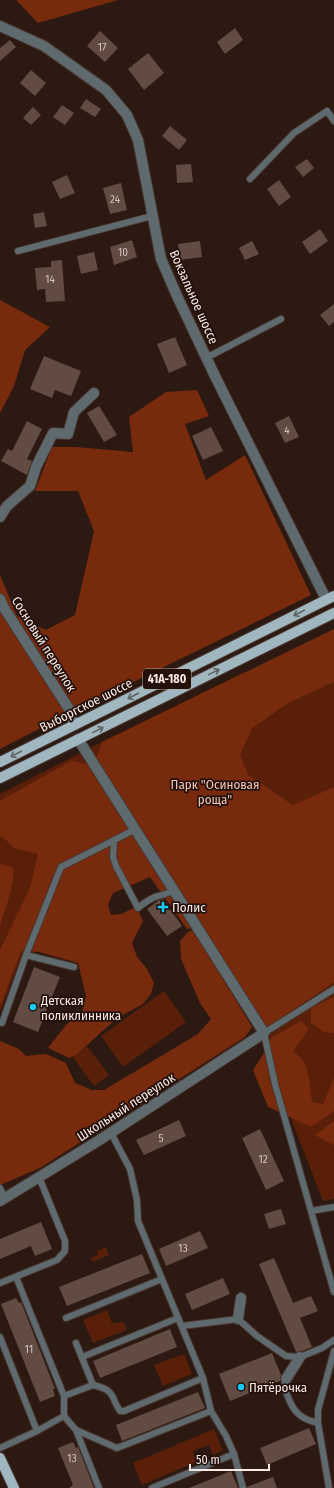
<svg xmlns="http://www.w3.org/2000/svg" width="334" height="1488" viewBox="0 0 334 1488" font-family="'Fira Sans Condensed',sans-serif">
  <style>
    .green { fill: #5a1f09 }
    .forest { fill: #772a0c }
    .building { fill: #624b43 }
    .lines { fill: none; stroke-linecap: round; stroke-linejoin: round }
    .service-casing { stroke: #493630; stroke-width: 8 }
    .minor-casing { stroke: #493630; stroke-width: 12 }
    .primary-casing { stroke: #493630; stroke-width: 12 }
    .service { stroke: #5f6a6e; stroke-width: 6 }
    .minor { stroke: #5f6a6e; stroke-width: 10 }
    .primary { stroke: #a0b7c0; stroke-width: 10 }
    .oneway { stroke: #616464 }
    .poi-dot { fill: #12cafb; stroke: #221009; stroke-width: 1.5 }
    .labels { text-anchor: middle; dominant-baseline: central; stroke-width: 3.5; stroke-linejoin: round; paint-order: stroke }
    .number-label { font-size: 11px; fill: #d3c2bd }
    .shield { fill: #221009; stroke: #b8a9a4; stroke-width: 1 }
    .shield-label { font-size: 12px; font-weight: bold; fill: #f9eae6 }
    .street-label { font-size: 13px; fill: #f9eae6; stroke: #221009 }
    .park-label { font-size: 13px; fill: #f5c6b7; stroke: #221009 }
    .poi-label { font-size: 13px; fill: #f9eae6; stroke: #221009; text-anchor: start }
  </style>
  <rect width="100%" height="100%" fill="#2c1912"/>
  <g class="green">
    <polygon points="243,673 269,717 289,703 334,682 334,787 315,796 334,828 334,1199 323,1201 258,1034 257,1015 135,821 58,863 0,1012 0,794 102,742"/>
    <polygon points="164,991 186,1022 123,1067 101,1036"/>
    <polygon points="87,1046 109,1075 94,1086 72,1056"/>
    <polygon points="106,1247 109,1255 92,1262 91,1258 98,1255 97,1251"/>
    <polygon points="107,1310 112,1323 124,1322 127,1330 93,1343 83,1320"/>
    <polygon points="184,1354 192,1374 163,1386 154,1365"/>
    <polygon points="214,1429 223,1450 213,1455 209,1445 193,1451 196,1462 142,1485 133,1463"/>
  </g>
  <g class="forest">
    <polygon points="16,0 118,0 38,23"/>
    <polygon points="0,300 50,327 25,350 14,386 0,413"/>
    <polygon points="197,390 209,416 185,424 206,480 245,455 311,595 78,709 0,749 0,575 17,616 46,630 75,615 94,531 78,491 35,491 52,447 76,447 133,452 129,417 166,392"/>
    <polygon points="334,629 334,682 289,703 252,728 240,755 248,775 293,805 334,787 334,982 258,1034 257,1015 96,759 102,742"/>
    <polygon points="71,761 88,764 156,867 194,928 187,929 150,877 113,893 108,905 111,915 121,914 134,908 139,912 143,921 132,943 137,957 147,969 154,983 151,994 143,1004 117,1018 76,1055 69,1058 48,1048 66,1025 82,1012 86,996 78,963 39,952 21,951 0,1006 0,950 30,888 38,854 14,848 4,838 0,837 0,801"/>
    <path d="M0,864l13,3c2,22 -8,39 -13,60z"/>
    <polygon points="193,930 252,1027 245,1037 40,1168 0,1185 0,1041 19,1049 26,1056 46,1054 66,1063 75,1083 92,1090 104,1090 198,1034 211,1019 200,1003 181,959 180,941 188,932"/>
    <polygon points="334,997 334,1033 324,1032 311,1023 311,1008"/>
    <path d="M301,1021l8,8 -16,22c18,13 16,31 19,51l11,2 11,-26v33l-23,16 -43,-20 -15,-37 12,-19 6,-13z"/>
    <polygon points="334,1121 334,1145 315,1135"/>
  </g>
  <g class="building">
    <polygon points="235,28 243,40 225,54 217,42"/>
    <polygon points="100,31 118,48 105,62 87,46"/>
    <polygon points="10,40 16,47 0,61 0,48"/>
    <polygon points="148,53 164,73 144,90 128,69"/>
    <polygon points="31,70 46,83 35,96 20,83"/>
    <polygon points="86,99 101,109 95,117 80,108"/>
    <polygon points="62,105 74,113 65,125 53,117"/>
    <polygon points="33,107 41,115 31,125 23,118"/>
    <polygon points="170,126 187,140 179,150 162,136"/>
    <polygon points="307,159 314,168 303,177 295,167"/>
    <polygon points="191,164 193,182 177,183 176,165"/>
    <polygon points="67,175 75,193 60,199 52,182"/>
    <polygon points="279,180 291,197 279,206 267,189"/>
    <polygon points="121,183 127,210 110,214 103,188"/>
    <polygon points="44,212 47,226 35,228 33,214"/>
    <polygon points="320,229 328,241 310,254 302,242"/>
    <polygon points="132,240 137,257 114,265 110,247"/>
    <polygon points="200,241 202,257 180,260 178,244"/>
    <polygon points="252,241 259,254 245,260 239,248"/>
    <polygon points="94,252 98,270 81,274 77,256"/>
    <polygon points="62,260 65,301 46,302 45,289 37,290 35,268 51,267 51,261"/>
    <polygon points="334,304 334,322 329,326 320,315"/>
    <polygon points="175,337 187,365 169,373 157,344"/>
    <polygon points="44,356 81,371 71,396 55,390 52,398 30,389"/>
    <polygon points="99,406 117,435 104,442 87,413"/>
    <polygon points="289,416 299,437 285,443 275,423"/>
    <polygon points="27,421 42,429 27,459 32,461 27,475 1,461 8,449 12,451"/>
    <polygon points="211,427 223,451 203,460 192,436"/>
    <polygon points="163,899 182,926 167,936 147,909 159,900"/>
    <polygon points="34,967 60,977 38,1032 13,1022"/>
    <polygon points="179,1120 186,1136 144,1155 136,1140"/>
    <polygon points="260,1129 284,1181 266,1190 242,1138"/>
    <polygon points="281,1209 286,1224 269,1229 264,1214"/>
    <polygon points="41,1222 52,1249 35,1256 31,1246 0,1259 0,1239"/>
    <polygon points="200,1231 208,1248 166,1266 159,1249"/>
    <polygon points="142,1254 150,1273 67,1306 59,1287"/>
    <polygon points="274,1258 293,1303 311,1296 318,1311 300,1318 312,1347 302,1351 296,1352 259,1264"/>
    <polygon points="223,1278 230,1294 192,1310 185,1294"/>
    <polygon points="16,1298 19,1303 21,1302 55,1389 53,1389 55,1396 40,1402 1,1304"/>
    <polygon points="170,1329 177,1347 100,1378 93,1361"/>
    <polygon points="272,1353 281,1375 280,1381 230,1401 219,1374"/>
    <polygon points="198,1392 205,1408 122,1441 116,1425"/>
    <polygon points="309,1428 316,1444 267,1465 260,1448"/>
    <polygon points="73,1442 76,1448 78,1447 94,1488 69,1488 73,1485 58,1448"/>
    <polygon points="231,1471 238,1488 189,1488"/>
    <polygon points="273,1477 277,1488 247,1488 247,1487"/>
  </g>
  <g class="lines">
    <defs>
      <g id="service">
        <polyline points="250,179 294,133 327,111 334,121"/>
        <polyline points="18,251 152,216"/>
        <polyline points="206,358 281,319"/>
        <path d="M114,841l-1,16 3,9 22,42c6,-5 13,-10 20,-12 7,-2 10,-2 16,-6"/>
        <polyline points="26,955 74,967"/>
        <polyline points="334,989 264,1033 275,1084 334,1292"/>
        <polyline points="2,1023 26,955 61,867 136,829"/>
        <polyline points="111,1133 130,1169 137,1200 138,1221 203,1378 211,1411 226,1436 234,1454 243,1488"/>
        <polyline points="0,1188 5,1198"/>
        <polyline points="311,1211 334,1207"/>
        <polyline points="16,1277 64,1396 64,1416 76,1430 99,1488"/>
        <polyline points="0,1283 57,1260 65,1251 65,1241 39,1177"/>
        <polyline points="66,1318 162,1279"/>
        <polyline points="182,1326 238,1319 257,1336 286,1356 300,1357 322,1348 334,1340"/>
        <polyline points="0,1337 37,1431"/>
        <polyline points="82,1357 178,1318"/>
        <path d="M286,1379c-3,7 -1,11 2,18 6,16 13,22 30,26"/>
        <path d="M93,1385c12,3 18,5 22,17 2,4 3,6 5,9h4l79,-33"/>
        <polyline points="64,1396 93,1385 76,1343"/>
        <polyline points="76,1430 117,1448 211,1411"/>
        <polyline points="0,1448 37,1431 64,1416"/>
        <polyline points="152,1488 234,1454"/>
        <polyline points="329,1488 318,1423 318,1410 334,1351"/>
      </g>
      <g id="minor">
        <polyline points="0,26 44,46 106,90 127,115 138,140 161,259 177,296 214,374 326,599"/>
        <polyline points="0,517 7,506 30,486 36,467 53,433 68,434 74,412 94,393"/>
        <polyline points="0,599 4,608 71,712 74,725"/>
        <polyline points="0,1201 98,1141 264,1033 78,739"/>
        <polyline points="238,1319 241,1298"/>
        <polyline points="286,1379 300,1357"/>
      </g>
      <g id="primary">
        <polyline points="0,762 334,596"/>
        <polyline points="0,778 334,613"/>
        <polyline points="0,1458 14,1488"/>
      </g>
    </defs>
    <use href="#service" class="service-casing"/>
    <use href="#minor" class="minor-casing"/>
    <use href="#primary" class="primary-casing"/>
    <use href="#service" class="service"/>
    <use href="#minor" class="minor"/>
    <use href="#primary" class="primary"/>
  </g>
  <defs><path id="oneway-shaft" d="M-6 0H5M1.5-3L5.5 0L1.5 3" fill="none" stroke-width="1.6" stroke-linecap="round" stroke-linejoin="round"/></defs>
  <g class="oneway">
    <use href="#oneway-shaft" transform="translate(299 613) rotate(153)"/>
    <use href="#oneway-shaft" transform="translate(214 672) rotate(-26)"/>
    <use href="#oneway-shaft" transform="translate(133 696) rotate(153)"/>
    <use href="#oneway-shaft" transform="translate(98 730) rotate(-26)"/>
    <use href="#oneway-shaft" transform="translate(16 754) rotate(153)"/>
  </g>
  <g class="poi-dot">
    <path d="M161 901h4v4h4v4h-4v4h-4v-4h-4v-4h4z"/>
    <circle cx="33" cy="1007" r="4"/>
    <circle cx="241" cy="1387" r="4"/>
  </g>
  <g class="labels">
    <g class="number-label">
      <text x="102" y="47">17</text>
      <text x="115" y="199">24</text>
      <text x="123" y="252">10</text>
      <text x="50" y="279">14</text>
      <text x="287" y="430">4</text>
      <text x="161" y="1138">5</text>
      <text x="263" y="1159">12</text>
      <text x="183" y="1248">13</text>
      <text x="29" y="1349">11</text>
      <text x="72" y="1458">13</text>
    </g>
    <rect class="shield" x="143" y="669" width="48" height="20" rx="3"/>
    <g class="shield-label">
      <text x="167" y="679">41А-180</text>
    </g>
    <g class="street-label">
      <text transform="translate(194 297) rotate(66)">Вокзальное шоссе</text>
      <text transform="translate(44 644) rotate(58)">Сосновый переулок</text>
      <text transform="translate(86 705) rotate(-27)">Выборгское шоссе</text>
      <text transform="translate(126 1107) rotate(-33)">Школьный переулок</text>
    </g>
    <g class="park-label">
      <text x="215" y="784">Парк "Осиновая<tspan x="215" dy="15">роща"</tspan></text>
    </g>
    <g class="poi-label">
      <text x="172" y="907">Полис</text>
      <text x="41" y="1000">Детская<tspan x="41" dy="15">поликлинника</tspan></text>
      <text x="249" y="1387">Пятёрочка</text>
    </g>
  </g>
  <path d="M190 1464v6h79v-6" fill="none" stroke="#f9eae6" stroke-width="2"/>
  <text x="196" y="1464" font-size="12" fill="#f9eae6" stroke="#221009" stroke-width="3" paint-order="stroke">50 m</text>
</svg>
